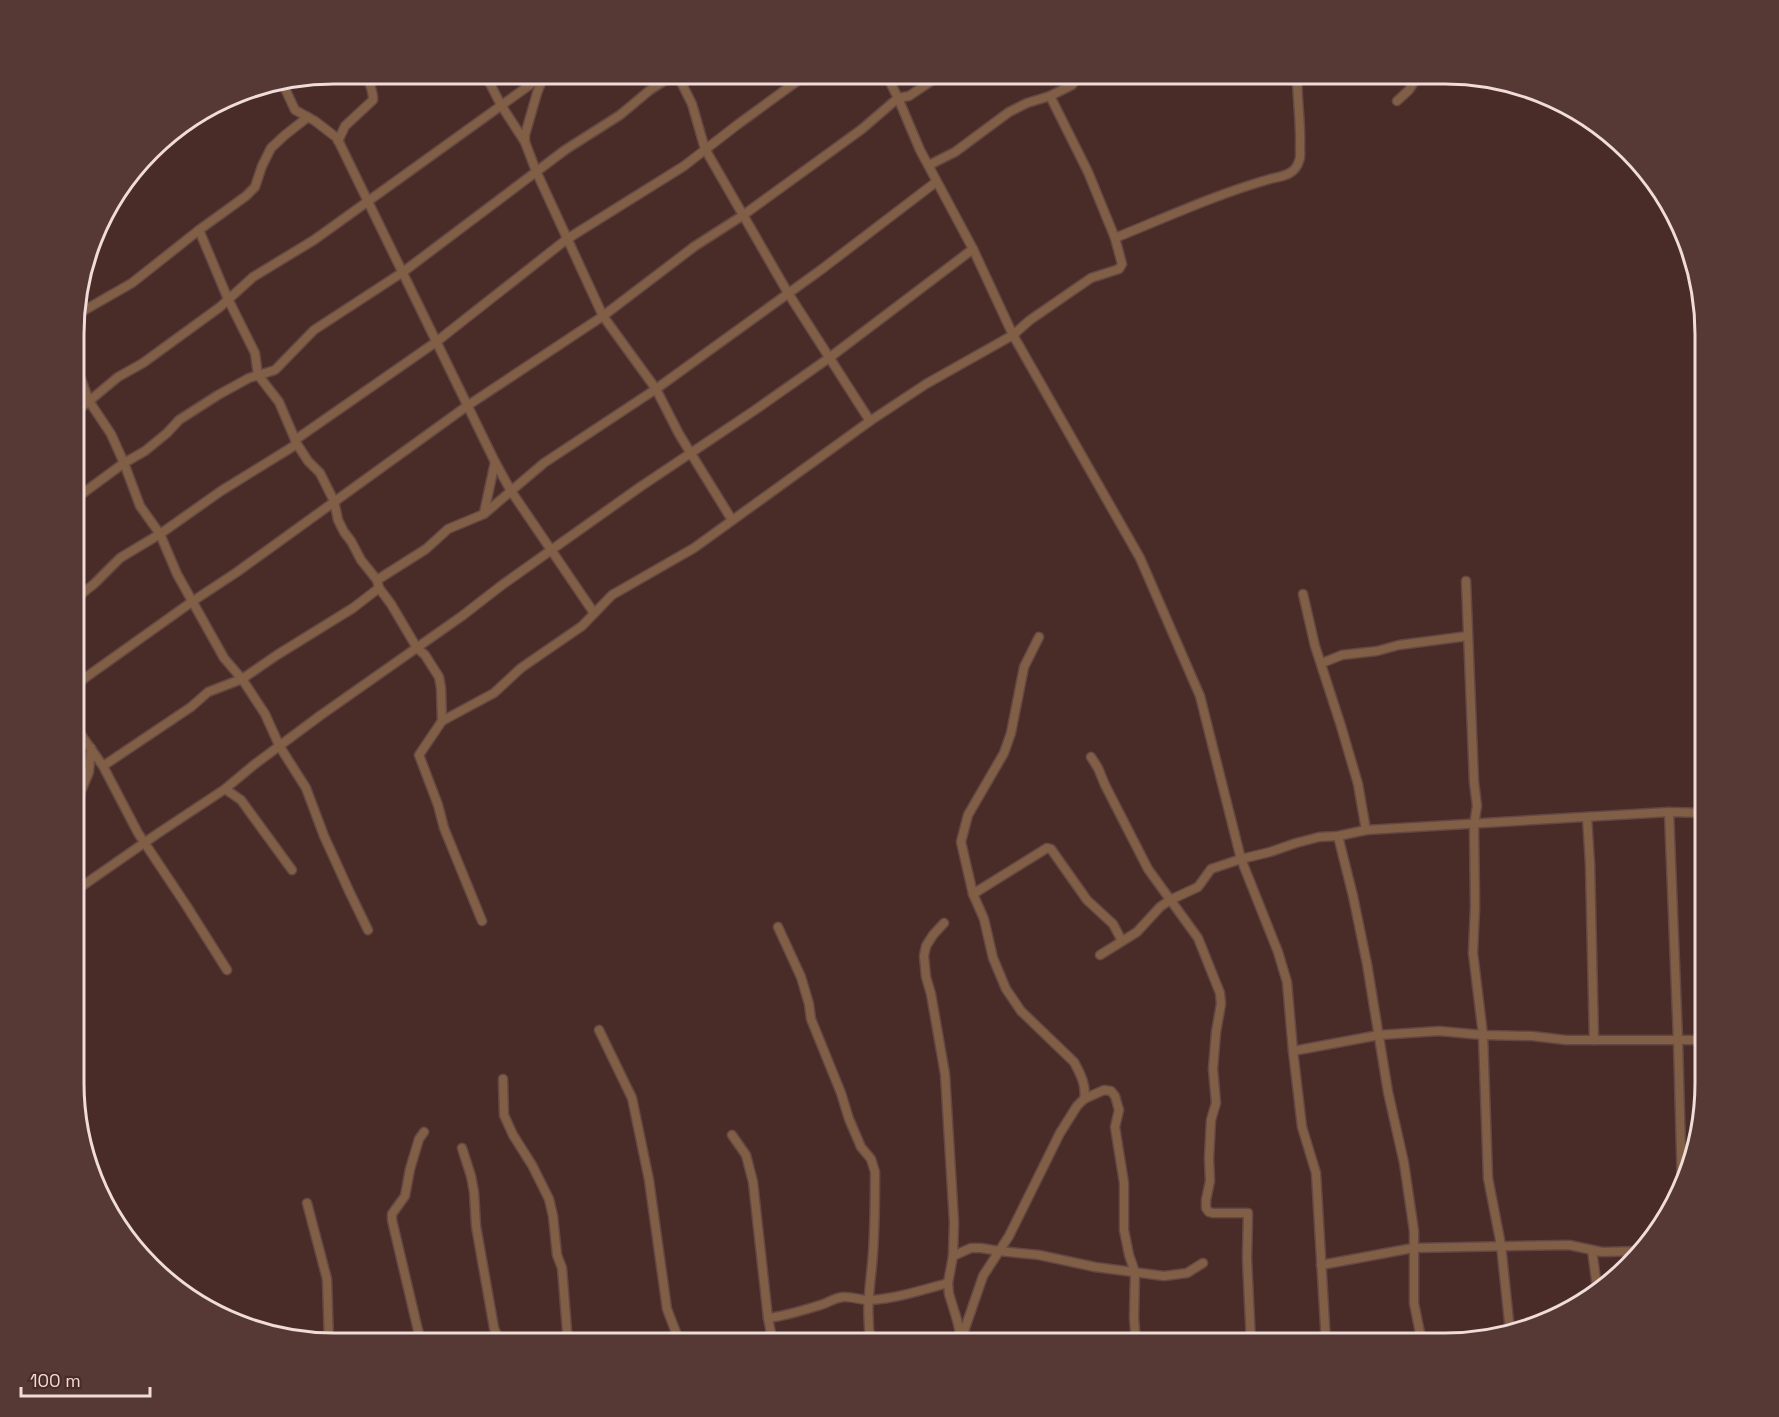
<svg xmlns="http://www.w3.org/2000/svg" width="1779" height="1417" viewBox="0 0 1779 1417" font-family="'Space Grotesk',sans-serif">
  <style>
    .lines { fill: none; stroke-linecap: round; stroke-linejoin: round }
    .street-casing { stroke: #644743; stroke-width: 11 }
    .street { stroke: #805f46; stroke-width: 8 }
    .rim { fill: none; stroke: #f0dcd9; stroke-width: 3 }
  </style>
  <rect width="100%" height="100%" fill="#492b27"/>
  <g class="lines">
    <defs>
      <g id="street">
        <polyline points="485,74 501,105 525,142"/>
        <polyline points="677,74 692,104 705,149 788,293 870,421"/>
        <polyline points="886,74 898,98 920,150 973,249 1013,335 1140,558 1200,696 1241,859 1278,952 1287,982 1293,1051 1302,1127 1316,1173 1326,1343"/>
        <polyline points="544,75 537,93 525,135 525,142 536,171 603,316 656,389 679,434 732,520"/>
        <polyline points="282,82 295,110 315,121 337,138 495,462 511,491 594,613"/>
        <polyline points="1397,101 1409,90 1419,74"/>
        <path d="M338,141l7,-15 28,-26c1,-9 -6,-18 -4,-26"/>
        <polyline points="929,165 955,152 1009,112 1027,103 1050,96 1072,85 1074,81 1074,74"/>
        <polyline points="199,230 228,299 255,353 258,375 279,402 297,444 308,461 320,473 334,501 338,520 344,532 351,541 361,560 377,580 379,588 391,604 417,648 425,655 439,677 441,688 442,721 419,755 438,805 444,828 482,921"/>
        <path d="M1115,238c52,-21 102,-44 155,-59 12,-3 25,-4 29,-18 2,-4 1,-10 1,-14 1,-24 -3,-48 -3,-73"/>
        <polyline points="76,315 132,283 199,230 246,196 255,187 262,166 271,148 285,135 308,117"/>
        <polyline points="76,373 81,379 89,401 111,434 124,463 140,506 160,534 177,574 224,658 242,679 265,714 280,747 306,788 324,836 350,893 368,930"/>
        <polyline points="76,412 118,377 143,363 220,307 253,277 314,240 545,74"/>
        <polyline points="295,440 436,342 567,239 684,166 737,125 807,74"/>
        <polyline points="75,499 124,463 145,451 167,433 179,420 218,395 249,378 275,370 314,330 403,272 565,150 620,115 650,90 675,74"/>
        <polyline points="484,513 495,462"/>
        <polyline points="377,580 426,549 448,529 484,514 544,463 656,389 822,269 936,182"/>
        <polyline points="1466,581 1474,782 1477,806 1474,825 1475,907 1473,953 1483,1035 1488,1178 1501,1245 1510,1331"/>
        <polyline points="1303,594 1315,646 1341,726 1358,784 1366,830"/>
        <polyline points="75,599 94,584 120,558 160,534 221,491 297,444"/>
        <path d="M1039,637l-15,30 -13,66 -7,20 -36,62 -7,27 12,52 11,25 9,39 13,31 15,22 53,51c6,11 13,24 10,37"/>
        <polyline points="1322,663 1342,655 1377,651 1399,645 1468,636"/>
        <polyline points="75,685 193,601 237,572 467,406 603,316 695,246 742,216 862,129 898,98 909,96 942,74"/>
        <polyline points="442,721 494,693 521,668 582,626 612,595 694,548 870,421 926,384 1013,335 1030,320 1091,278 1119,269 1122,264 1115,238 1088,172 1050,96"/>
        <polyline points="75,726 103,766 138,833 186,905 227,970"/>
        <polyline points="1091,757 1098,768 1105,785 1148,869 1198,938 1220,993 1221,1004 1216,1032 1213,1069 1216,1103 1211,1120 1209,1158 1210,1181 1206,1200 1206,1208 1209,1212 1213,1213 1248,1213 1247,1259 1251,1343"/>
        <polyline points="103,766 191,707 208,692 242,679 277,655 353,608 379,588"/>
        <polyline points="225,789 241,800 292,870"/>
        <polyline points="75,810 78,806 81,791 89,772 91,748"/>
        <polyline points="1669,812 1678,1040 1682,1189"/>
        <polyline points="1587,817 1590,864 1594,1040"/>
        <polyline points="1338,836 1353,896 1367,964 1388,1092 1404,1163 1414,1231 1414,1303 1422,1343"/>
        <polyline points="75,891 157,834 225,789 255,764 321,715 462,616 502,585 640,487 755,410 829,358 973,249"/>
        <polyline points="973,894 1047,848 1051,849 1087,900 1113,924 1122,941"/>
        <polyline points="944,923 933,935 926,946 924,956 926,977 931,994 945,1074 954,1222 953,1256 948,1283 949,1294 957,1320 961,1337"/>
        <path d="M778,927l23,50 8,27 2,15 30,74 8,26 12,28 10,12 4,13c0,31 0,62 -3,93 -3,27 -6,51 -1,78"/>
        <polyline points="1100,955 1137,932 1160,907 1170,900 1198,887 1211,869 1241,859 1270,852 1296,843 1319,837 1338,836 1366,830 1669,812 1705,813"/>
        <polyline points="599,1030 632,1098 649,1180 667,1309 680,1343"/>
        <polyline points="1293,1051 1379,1035 1439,1031 1483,1035 1532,1036 1566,1040 1705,1040"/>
        <polyline points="503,1079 504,1115 513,1135 532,1165 549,1199 553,1216 557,1255 562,1268 568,1343"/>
        <polyline points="732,1135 746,1155 753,1182 768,1318 773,1343"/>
        <polyline points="462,1148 471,1176 474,1192 476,1226 494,1328 500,1343"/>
        <polyline points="307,1203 327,1279 329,1343"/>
        <polyline points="1592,1250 1597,1287"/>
        <polyline points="953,1256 971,1248 981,1248 999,1251 1039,1255 1095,1267 1164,1276 1187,1273 1203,1263"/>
        <polyline points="1321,1265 1413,1248 1569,1245 1602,1252 1643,1251"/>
        <path d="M768,1318c17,-2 33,-7 49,-12 10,-2 16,-8 26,-9 10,-1 18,4 28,3 27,-2 51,-10 77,-17"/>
        <polyline points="961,1340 983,1276 1009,1236 1060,1133 1077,1106 1084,1099 1104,1090 1111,1091 1115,1096 1119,1110 1115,1127 1124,1183 1124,1230 1129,1255 1135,1272 1134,1318 1136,1343"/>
        <polyline points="421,1343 392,1220 392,1214 405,1196 410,1169 419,1139 424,1132"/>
      </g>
    </defs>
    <use href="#street" class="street-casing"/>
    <use href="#street" class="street"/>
  </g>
  <path d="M0 0H1779V1417H0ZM334 84H1445A250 250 0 0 1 1695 334V1083A250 250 0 0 1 1445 1333H334A250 250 0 0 1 84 1083V334A250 250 0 0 1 334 84Z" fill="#563935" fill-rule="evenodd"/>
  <path class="rim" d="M334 84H1445A250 250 0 0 1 1695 334V1083A250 250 0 0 1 1445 1333H334A250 250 0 0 1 84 1083V334A250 250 0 0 1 334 84Z"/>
  <path d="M21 1387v9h129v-9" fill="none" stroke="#f0dcd9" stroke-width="3"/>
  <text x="30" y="1387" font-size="18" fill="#f0dcd9" stroke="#492b27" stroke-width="4.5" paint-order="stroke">100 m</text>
</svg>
